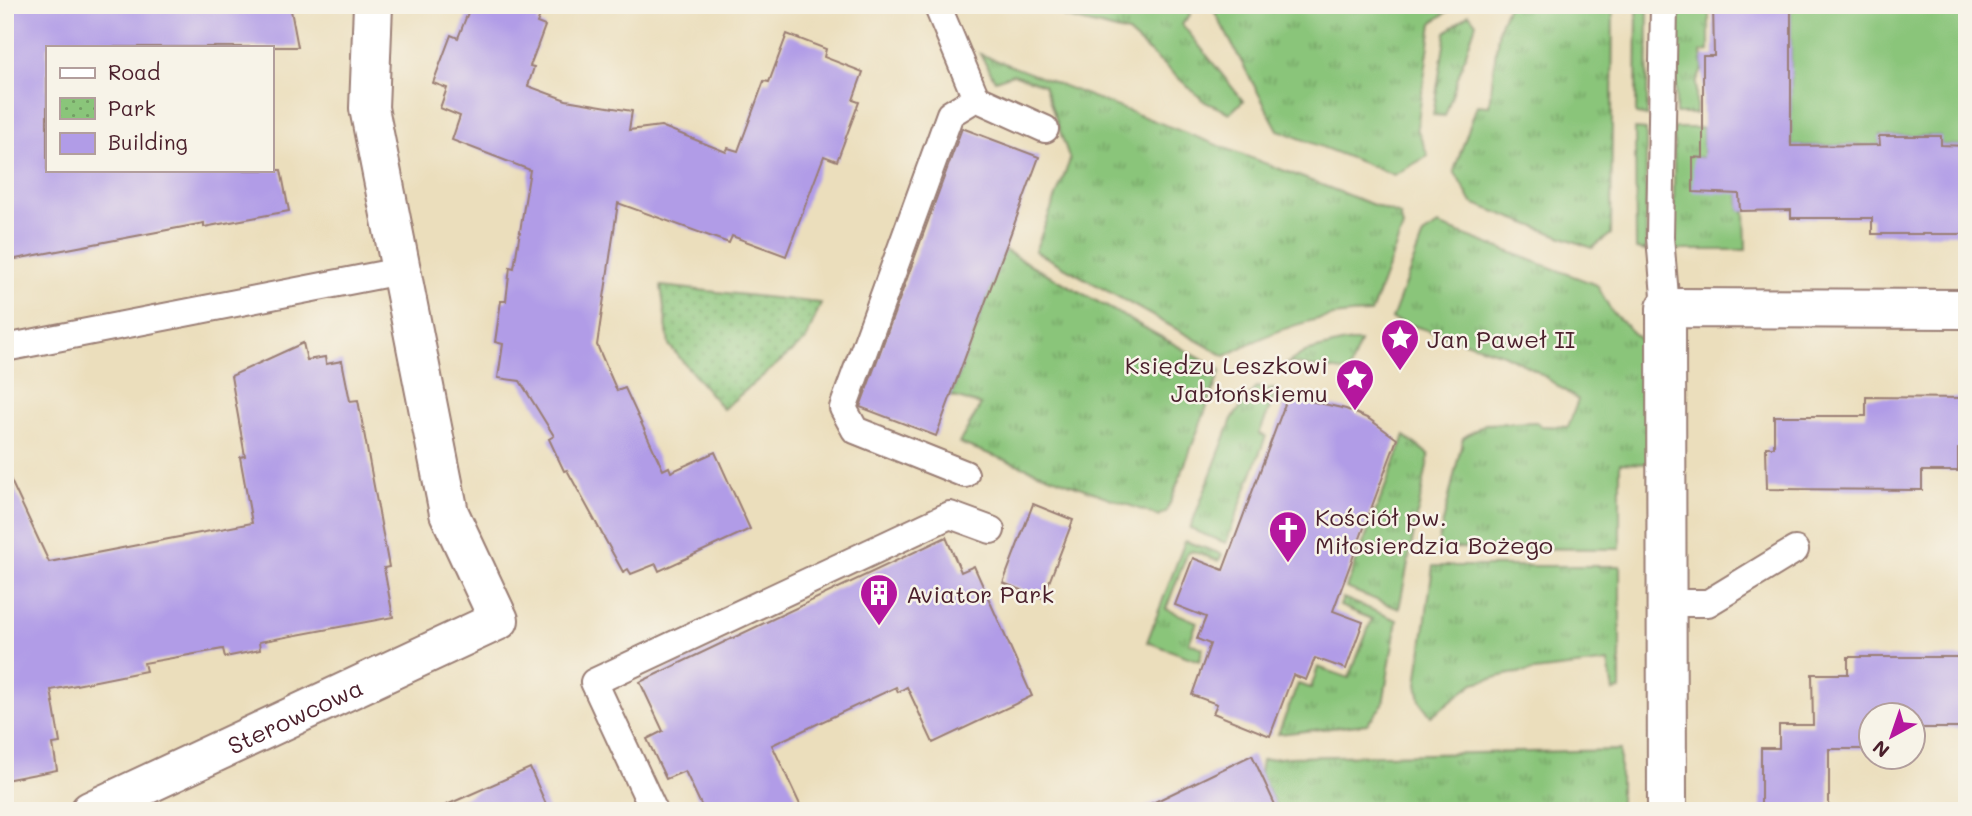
<svg xmlns="http://www.w3.org/2000/svg" width="1972" height="816" viewBox="0 0 1972 816" font-family="Mali,sans-serif">
  <style>
    .grass { fill: url(#grass-tufts); stroke: #6a7252; stroke-width: 2 }
    .park { fill: url(#park-dots); stroke: #6a7252; stroke-width: 2 }
    .garden { fill: #8ac57a; stroke: #6a7252; stroke-width: 2 }
    .building { fill: #b19ce7 }
    .lines { fill: none; stroke-linecap: round; stroke-linejoin: round }
    .service-casing { stroke: #9a7e74; stroke-width: 30 }
    .minor-casing { stroke: #9a7e74; stroke-width: 42 }
    .service { stroke: #fff; stroke-width: 26 }
    .minor { stroke: #fff; stroke-width: 38 }
    .labels { text-anchor: middle; dominant-baseline: central; stroke-width: 5; stroke-linejoin: round; paint-order: stroke }
    .poi-label { font-size: 24px; fill: #4a1f2b; stroke: #f7f3e8; text-anchor: start }
    .street-label { font-size: 24px; fill: #4a1f2b; stroke: #f7f3e8 }
  </style>
  <defs>
    <pattern id="grass-tufts" width="24" height="20" patternUnits="userSpaceOnUse" patternTransform="scale(1.75)"><rect width="24" height="20" fill="#8ac57a"/><path d="M3 7l-1-3M5 7V3M7 7l1-3M15 17l-1-3M17 17v-4M19 17l1-3" fill="none" stroke="#739f64"/></pattern>
    <pattern id="park-dots" width="8" height="8" patternUnits="userSpaceOnUse" patternTransform="scale(1.75)"><rect width="8" height="8" fill="#8ac57a"/><path d="M2 2h.1M6 6h.1" fill="none" stroke="#739f64" stroke-width="1.8" stroke-linecap="round"/></pattern>
  </defs>
  <rect width="100%" height="100%" fill="#f7f3e8"/>
  <filter id="ink" filterUnits="userSpaceOnUse"><feTurbulence type="fractalNoise" baseFrequency=".0143" numOctaves="2"/><feDisplacementMap in="SourceGraphic" scale="14" xChannelSelector="R" yChannelSelector="G"/><feConvolveMatrix kernelMatrix="1 2 1 2 8 2 1 2 1" color-interpolation-filters="sRGB"/></filter>
  <filter id="wash" filterUnits="userSpaceOnUse"><feTurbulence type="fractalNoise" baseFrequency=".00686" numOctaves="4" result="noise"/><feDisplacementMap in="SourceGraphic" scale="28" xChannelSelector="R" yChannelSelector="G"/><feGaussianBlur stdDeviation="1.57" result="paint"/><feColorMatrix in="noise" values="0 0 0 0 0 0 0 0 0 0 0 0 0 0 0 0 0 1.4 0 .05"/><feComposite in="paint" operator="in"/></filter>
  <g filter="url(#wash)">
    <rect width="100%" height="100%" fill="#ebdebc"/>
    <g class="grass">
      <polygon points="1061,5 1187,5 1191,14 1182,24 1243,101 1230,113 1205,102 1128,33 1064,17"/>
      <polygon points="1211,5 1456,5 1432,23 1417,128 1428,156 1394,175 1278,130"/>
      <polygon points="1508,5 1613,5 1611,234 1592,248 1472,203 1454,171 1477,105 1489,106 1499,27"/>
      <polygon points="1637,5 1648,5 1647,116 1636,114"/>
      <polygon points="1674,5 1709,5 1709,51 1701,52 1703,68 1696,83 1696,114 1676,114"/>
      <polygon points="1469,14 1476,23 1445,116 1433,115 1446,32"/>
      <path d="M980,54l420,161 3,12 -32,86c-53,0 -99,18 -146,43l-190,-105 35,-91 -26,-75 -31,-11 -18,6z"/>
      <polygon points="1674,128 1703,128 1703,158 1694,157 1739,192 1740,210 1745,211 1746,250 1674,250"/>
      <polygon points="1635,129 1646,130 1646,251 1636,249"/>
      <polygon points="1438,225 1597,285 1612,312 1646,345 1652,464 1620,463 1620,549 1437,548 1463,438 1485,424 1536,422 1541,426 1568,427 1578,400 1535,370 1503,354 1392,319 1423,235"/>
      <polygon points="1004,250 1221,370 1170,503 1166,512 1158,516 959,443 981,405 951,396"/>
      <polygon points="1345,342 1360,342 1349,372 1288,363 1305,352"/>
      <polygon points="1256,387 1277,390 1259,434 1266,436 1226,543 1190,529 1232,419"/>
      <polygon points="1405,436 1429,455 1399,609 1346,588"/>
      <polygon points="1185,541 1222,554 1219,561 1192,551 1187,554 1166,609 1197,622 1189,643 1203,648 1199,661 1147,642"/>
      <polygon points="1433,566 1620,566 1620,690 1613,691 1608,662 1510,674 1474,683 1431,716 1420,701 1417,684"/>
      <polygon points="1343,598 1397,620 1383,704 1367,724 1278,734 1298,684 1311,688 1318,667 1349,678 1372,619 1340,606"/>
      <polygon points="1620,750 1620,811 1278,811 1260,773 1262,760 1289,757"/>
    </g>
    <polygon class="park" points="661,286 821,303 806,340 723,409 669,345"/>
    <polygon class="garden" points="1791,5 1967,5 1967,146 1941,145 1940,136 1880,136 1880,145 1791,146"/>
    <g id="blocks">
      <g class="building">
        <polygon points="5,5 290,5 298,47 47,47 47,170 281,170 289,211 204,227 204,223 5,261"/>
        <polygon points="471,5 544,5 537,23 545,26 530,66 534,67 528,86 566,100 632,111 629,130 661,126 726,152 728,148 738,151 764,81 769,82 787,34 826,49 824,57 863,72 853,100 859,102 837,161 824,156 786,256 732,236 729,243 618,203 597,345 617,391 625,388 663,470 669,467 671,472 715,452 750,529 659,571 656,564 631,574 628,569 623,572 567,470 564,471 549,439 554,436 520,381 498,378 503,344 495,342 501,301 506,301 510,267 514,268 530,170 452,140 460,116 440,108 447,88 433,83 451,35 458,38"/>
        <polygon points="1713,5 1791,5 1791,146 1880,145 1879,136 1941,136 1941,145 1967,146 1967,234 1872,234 1872,218 1791,218 1791,210 1740,211 1739,194 1693,192 1693,157 1703,158 1703,56 1714,56"/>
        <polygon points="962,128 1039,157 936,436 860,407"/>
        <polygon points="303,343 307,360 325,357 326,364 342,361 350,401 358,400 389,567 384,568 393,617 259,642 260,650 225,657 223,649 144,663 146,671 51,690 60,743 53,744 57,770 5,780 5,468 49,562 252,523 240,457 245,456 231,376"/>
        <polygon points="1288,396 1346,409 1369,419 1397,439 1333,611 1363,622 1346,669 1315,658 1306,680 1293,675 1270,736 1213,713 1217,704 1192,695 1210,644 1197,639 1206,617 1175,605 1193,558 1223,570"/>
        <polygon points="1866,397 1967,398 1967,450 1958,449 1958,471 1922,471 1922,490 1767,489 1766,447 1774,447 1774,416 1866,416"/>
        <polygon points="1033,504 1073,520 1043,598 1003,583"/>
        <polygon points="946,537 961,572 974,566 1032,696 933,743 907,687 898,692 896,687 772,745 803,811 704,811 685,771 666,779 647,739 663,731 640,682"/>
        <polygon points="1848,657 1967,657 1967,728 1913,728 1913,715 1871,715 1871,749 1829,749 1829,811 1761,811 1761,748 1779,748 1779,725 1813,725 1812,674 1848,674"/>
        <polygon points="1252,755 1278,811 1136,811"/>
        <polygon points="530,768 549,811 433,811"/>
      </g>
    </g>
  </g>
  <g filter="url(#ink)">
    <use href="#blocks" fill-opacity="0" stroke="#9a7e74" stroke-width="2"/>
    <g class="lines">
      <defs>
        <g id="service">
          <polyline points="937,5 976,98 1045,129"/>
          <polyline points="1664,5 1660,237 1666,308"/>
          <polyline points="5,348 400,271"/>
          <polyline points="965,474 855,430 843,408 950,114 976,98"/>
          <polyline points="1664,603 1708,603 1795,550"/>
          <polyline points="654,811 594,682 950,515 991,530"/>
        </g>
        <g id="minor">
          <path id="s1" d="M90,811l409,-191 -50,-107 -80,-405 4,-103"/>
          <polyline points="1667,811 1666,308 1967,309"/>
        </g>
      </defs>
      <use href="#service" class="service-casing"/>
      <use href="#minor" class="minor-casing"/>
      <use href="#service" class="service"/>
      <use href="#minor" class="minor"/>
    </g>
  </g>
  <defs>
    <symbol id="sight-pin" viewBox="-11 -11 22 30"><path d="M0 17L-7.5 6A9.5 9.5 0 1 1 7.5 6Z" fill="#b5179e" stroke="#f7f3e8"/><path d="M0-6L1.8-2.2L6-1.7L2.9 1.2L3.7 5.4L0 3.3L-3.7 5.4L-2.9 1.2L-6-1.7L-1.8-2.2Z" fill="#fff"/></symbol>
    <symbol id="church-pin" viewBox="-11 -11 22 30"><path d="M0 17L-7.5 6A9.5 9.5 0 1 1 7.5 6Z" fill="#b5179e" stroke="#f7f3e8"/><path d="M-1.2-6h2.4v3.5h3.3v2.4h-3.3V6h-2.4V-.1h-3.3v-2.4h3.3Z" fill="#fff"/></symbol>
    <symbol id="building-pin" viewBox="-11 -11 22 30"><path d="M0 17L-7.5 6A9.5 9.5 0 1 1 7.5 6Z" fill="#b5179e" stroke="#f7f3e8"/><path d="M-4-6H4V6H1V3H-1V6H-4ZM-2.5-4.3h1.7v1.8h-1.7ZM.8-4.3h1.7v1.8H.8ZM-2.5-1h1.7V.8h-1.7ZM.8-1h1.7V.8H.8Z" fill="#fff"/></symbol>
  </defs>
  <g fill-rule="evenodd">
    <use href="#sight-pin" x="1378" y="316" width="44" height="60"/>
    <use href="#sight-pin" x="1333" y="356" width="44" height="60"/>
    <use href="#church-pin" x="1266" y="508" width="44" height="60"/>
    <use href="#building-pin" x="857" y="571" width="44" height="60"/>
  </g>
  <g class="labels">
    <g class="poi-label">
      <text x="1427" y="338">Jan Paweł II</text>
      <text x="1328" y="364" text-anchor="end">Księdzu Leszkowi<tspan x="1328" dy="28">Jabłońskiemu</tspan></text>
      <text x="1315" y="516">Kościół pw.<tspan x="1315" dy="28">Miłosierdzia Bożego</tspan></text>
      <text x="906" y="593">Aviator Park</text>
    </g>
    <g class="street-label">
      <text stroke="none"><textPath href="#s1" startOffset="226">Sterowcowa</textPath></text>
    </g>
  </g>
  <rect width="1972" height="816" fill="none" stroke="#f7f3e8" stroke-width="28"/>
  <rect x="46" y="46" width="228" height="126" fill="#f7f3e8" stroke="#b29e9c" stroke-width="2"/>
  <rect x="60" y="68" width="35" height="10" fill="#ffffff" stroke="#b29e9c" stroke-width="2"/>
  <text x="108" y="80" font-size="21" fill="#4a1f2b">Road</text>
  <rect x="60" y="98" width="35" height="21" fill="url(#park-dots)" stroke="#b29e9c" stroke-width="2"/>
  <text x="108" y="116" font-size="21" fill="#4a1f2b">Park</text>
  <rect x="60" y="133" width="35" height="21" fill="#b19ce7" stroke="#b29e9c" stroke-width="2"/>
  <text x="108" y="150" font-size="21" fill="#4a1f2b">Building</text>
  <g transform="translate(1892 736) rotate(220)"><circle r="33" fill="#f7f3e8" stroke="#b29e9c" stroke-width="2"/>
  <path d="M0-5L12 26L0 18L-12 26Z" fill="#b5179e"/>
  <text y="-10" font-size="19" font-weight="bold" text-anchor="middle" fill="#4a1f2b">N</text>
  </g>
</svg>
